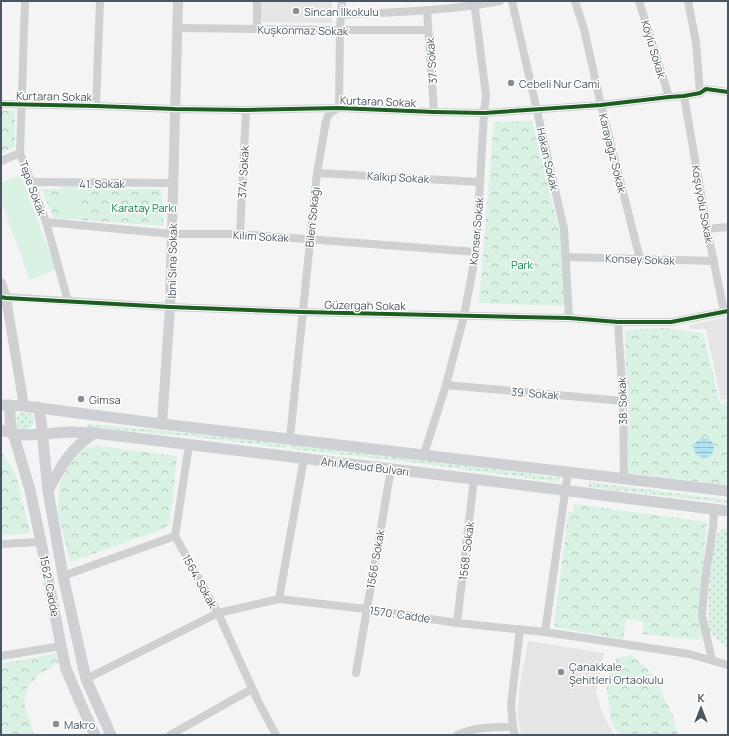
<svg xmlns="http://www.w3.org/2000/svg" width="729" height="736" viewBox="0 0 729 736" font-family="Manrope,sans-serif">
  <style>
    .education { fill: #e6e5e6 }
    .grass { fill: url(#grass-dots) }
    .park { fill: url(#park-crowns) }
    .pitch { fill: #d9f2e3 }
    .water { fill: url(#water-rules) }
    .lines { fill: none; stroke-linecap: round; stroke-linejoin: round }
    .minor { stroke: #ced0d2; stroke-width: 8 }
    .tertiary { stroke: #ced0d2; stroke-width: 10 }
    .secondary { stroke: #ced0d4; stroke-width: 11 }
    .cycleway-casing { stroke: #fff; stroke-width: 6 }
    .cycleway { stroke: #1b5e20; stroke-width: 4 }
    .poi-dot { fill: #868d94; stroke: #fff; stroke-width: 1.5 }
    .labels { text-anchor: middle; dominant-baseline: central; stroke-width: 3; stroke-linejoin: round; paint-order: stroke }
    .poi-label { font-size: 11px; fill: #4a5661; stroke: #fff; text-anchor: start }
    .street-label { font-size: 11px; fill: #4a5661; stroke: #fff }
    .park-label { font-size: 11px; fill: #17864f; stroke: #fff }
  </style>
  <defs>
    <pattern id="grass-dots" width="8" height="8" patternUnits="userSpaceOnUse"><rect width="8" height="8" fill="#d9f2e3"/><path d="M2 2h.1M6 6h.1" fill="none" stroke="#b2c7bb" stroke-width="1.8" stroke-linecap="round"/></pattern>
    <pattern id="park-crowns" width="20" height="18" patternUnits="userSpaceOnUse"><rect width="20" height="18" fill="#d9f2e3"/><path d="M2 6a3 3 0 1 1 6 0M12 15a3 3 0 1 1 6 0" fill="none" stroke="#b2c7bb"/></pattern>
    <pattern id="water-rules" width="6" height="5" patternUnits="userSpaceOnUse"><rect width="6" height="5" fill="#aee2f0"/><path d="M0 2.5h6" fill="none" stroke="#90bac6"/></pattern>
  </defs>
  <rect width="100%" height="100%" fill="#f4f4f4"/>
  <g class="education">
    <polygon points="261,1 332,1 332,23 261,22"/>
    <polygon points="728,317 728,399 721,400 706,329 690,329 689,325"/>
    <polygon points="528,641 604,653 596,693 603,714 614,735 521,735 518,718 519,691"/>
  </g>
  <g class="grass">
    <circle cx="25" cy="421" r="9"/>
    <polygon points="87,424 187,433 286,444 286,446 285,448 187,436 86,427"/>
    <polygon points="291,445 402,457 560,478 559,482 402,461 291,449 290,446"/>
    <polygon points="589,482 728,500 728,503 588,487"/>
    <path d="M723,529h5v119l-19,-17c-2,-32 1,-64 6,-95z"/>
  </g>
  <g class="park">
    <polygon points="15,110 15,147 1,153 1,111"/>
    <polygon points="532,121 561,237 565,306 479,303 494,122"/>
    <polygon points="41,189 161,189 164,226 54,218"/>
    <polygon points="665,328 680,330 703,333 720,404 728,402 728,485 628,473 625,330"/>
    <polygon points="99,446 177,456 170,522 166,528 70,562 58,514 59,485 70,462 82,449"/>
    <polygon points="1,451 16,475 30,533 1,535"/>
    <polygon points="574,504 707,522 699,612 703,635 700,640 643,634 644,622 626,619 623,639 554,627 568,512 574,512"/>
    <polygon points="56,653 58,663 38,675 28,686 24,703 34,735 1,735 1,664"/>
    <polygon points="632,655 653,675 673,716 678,735 619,735 611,722 606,681 617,658"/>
  </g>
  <g class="pitch">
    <polygon points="21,175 56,270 30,280 1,201 1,183"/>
    <rect x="61" y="186" width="17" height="29"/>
  </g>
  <circle class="water" cx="704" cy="448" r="10"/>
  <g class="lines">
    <g class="minor">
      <polyline points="25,1 20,153 46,222 68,301"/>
      <polyline points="257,1 257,29"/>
      <polyline points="512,1 564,229 569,318"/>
      <polyline points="575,1 584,29 601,105 640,259"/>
      <polyline points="639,1 669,97"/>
      <polyline points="688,1 696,42 700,93"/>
      <polyline points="427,10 434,112"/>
      <path d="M340,15c54,-3 107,-4 160,-14"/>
      <polyline points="177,28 340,30 428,30"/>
      <polyline points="684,96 707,229 724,311"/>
      <polyline points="1,104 96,106 175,109 246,110 338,108 434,112 484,113 601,105 669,97 684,96 700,93 706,89 728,92"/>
      <polyline points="96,106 100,1"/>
      <polyline points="1,161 20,153"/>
      <polyline points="317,173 480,182"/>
      <polyline points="31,182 173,183"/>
      <polyline points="46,222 172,234 240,234 476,252"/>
      <polyline points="707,229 728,227"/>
      <polyline points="240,234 246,110"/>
      <polyline points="566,257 714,261"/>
      <polyline points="2,297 170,307 302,312 569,318 618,322 671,322 728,311"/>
      <polyline points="618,322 623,401 624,479"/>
      <polyline points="446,385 623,401"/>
      <polyline points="290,438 317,173 326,121 329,114 338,108 339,103 340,30 342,1"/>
      <polyline points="424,454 446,385 464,316 476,252 484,113 486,95 474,1"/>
      <polyline points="175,536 189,445"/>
      <polyline points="1,544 41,542"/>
      <polyline points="63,576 175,536 218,613 258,701 276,735"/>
      <polyline points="279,599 304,458"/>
      <polyline points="457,623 474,479"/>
      <polyline points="545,632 568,472"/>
      <polyline points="1,656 61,646"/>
      <polyline points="712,660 702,616 705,580 713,527 714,510"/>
      <polyline points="356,673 391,469"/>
      <polyline points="86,679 218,613 279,599 366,609 457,623 545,632 689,654 728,665"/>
      <polyline points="170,735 252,689"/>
      <path d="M457,735c17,-8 37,-8 56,-8"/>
      <polyline points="515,735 513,727 511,705 520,629"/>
    </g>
    <g class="tertiary">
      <polyline points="1,283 6,298 24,406"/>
      <polyline points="162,424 170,307 178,1"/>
    </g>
    <g class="secondary">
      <polyline points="1,405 24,406 162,424 728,491"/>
      <polyline points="10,405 10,418 11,426 30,490 41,542 61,646 66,669 80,702 95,735"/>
      <polyline points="38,407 41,420 48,491 63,576 86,679 111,735"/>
      <polyline points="1,430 15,434 27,435 70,432 94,433 474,479 728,511"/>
      <path d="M48,491c7,-13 14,-28 24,-39 6,-7 14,-13 22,-19"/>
    </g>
    <defs>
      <g id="cycleway">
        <polyline points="1,104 96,106 175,109 246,110 338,108 434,112 484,113 601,105 669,97 684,96 700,93 706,89 728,92"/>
        <polyline points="1,297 6,298 170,307 302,312 569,318 618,322 671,322 728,311"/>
      </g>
    </defs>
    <use href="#cycleway" class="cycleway-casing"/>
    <use href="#cycleway" class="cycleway"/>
  </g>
  <g class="poi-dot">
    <circle cx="296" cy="11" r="4"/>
    <circle cx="511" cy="83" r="4"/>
    <circle cx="81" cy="399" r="4"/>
    <circle cx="561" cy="672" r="4"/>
    <circle cx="56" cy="724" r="4"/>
  </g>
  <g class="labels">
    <g class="poi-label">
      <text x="304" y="11">Sincan İlkokulu</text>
      <text x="519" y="83">Cebeli Nur Cami</text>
      <text x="89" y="399">Gimsa</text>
      <text x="569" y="666">Çanakkale<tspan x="569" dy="13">Şehitleri Ortaokulu</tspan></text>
      <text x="64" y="724">Makro</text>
    </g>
    <g class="street-label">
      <text transform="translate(303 30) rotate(1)">Kuşkonmaz Sokak</text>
      <text transform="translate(654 49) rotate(73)">Köylü Sokak</text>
      <text transform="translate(431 61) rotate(-94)">37. Sokak</text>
      <text transform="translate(54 96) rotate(1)">Kurtaran Sokak</text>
      <text transform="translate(378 101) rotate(2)">Kurtaran Sokak</text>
      <text transform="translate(613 153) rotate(76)">Karayağız Sokak</text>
      <text transform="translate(548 159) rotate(77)">Hakan Sokak</text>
      <text transform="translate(243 172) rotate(-87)">374. Sokak</text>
      <text transform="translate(398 177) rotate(3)">Kalkıp Sokak</text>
      <text x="102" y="183">41. Sokak</text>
      <text transform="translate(33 188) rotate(70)">Tepe Sokak</text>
      <text transform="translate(703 204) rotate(80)">Koşuyolu Sokak</text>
      <text transform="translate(312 217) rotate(-84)">Bilen Sokağı</text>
      <text transform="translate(476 231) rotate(-85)">Konser Sokak</text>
      <text transform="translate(261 236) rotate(3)">Kilim Sokak</text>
      <text transform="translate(640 259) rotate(2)">Konsey Sokak</text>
      <text transform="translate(172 261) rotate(-89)">İbni Sina Sokak</text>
      <text transform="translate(365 305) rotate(1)">Güzergah Sokak</text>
      <text transform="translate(535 393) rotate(5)">39. Sokak</text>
      <text transform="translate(622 401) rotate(-92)">38. Sokak</text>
      <text transform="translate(365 466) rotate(7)">Ahi Mesud Bulvarı</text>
      <text transform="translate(466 551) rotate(-83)">1568. Sokak</text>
      <text transform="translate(375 559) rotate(-80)">1566. Sokak</text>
      <text transform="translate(200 581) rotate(61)">1564. Sokak</text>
      <text transform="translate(50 586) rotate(79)">1562. Cadde</text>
      <text transform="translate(400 614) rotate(8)">1570. Cadde</text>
    </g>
    <g class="park-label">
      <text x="144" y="207">Karatay Parkı</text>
      <text x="522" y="264">Park</text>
    </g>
  </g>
  <rect width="729" height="736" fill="none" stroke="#4a5661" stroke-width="4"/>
  <g transform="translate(701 708)" stroke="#ffffff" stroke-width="3" paint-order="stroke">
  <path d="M0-3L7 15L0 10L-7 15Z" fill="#4a5661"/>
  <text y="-6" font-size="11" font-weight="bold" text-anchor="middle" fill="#4a5661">K</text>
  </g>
</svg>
